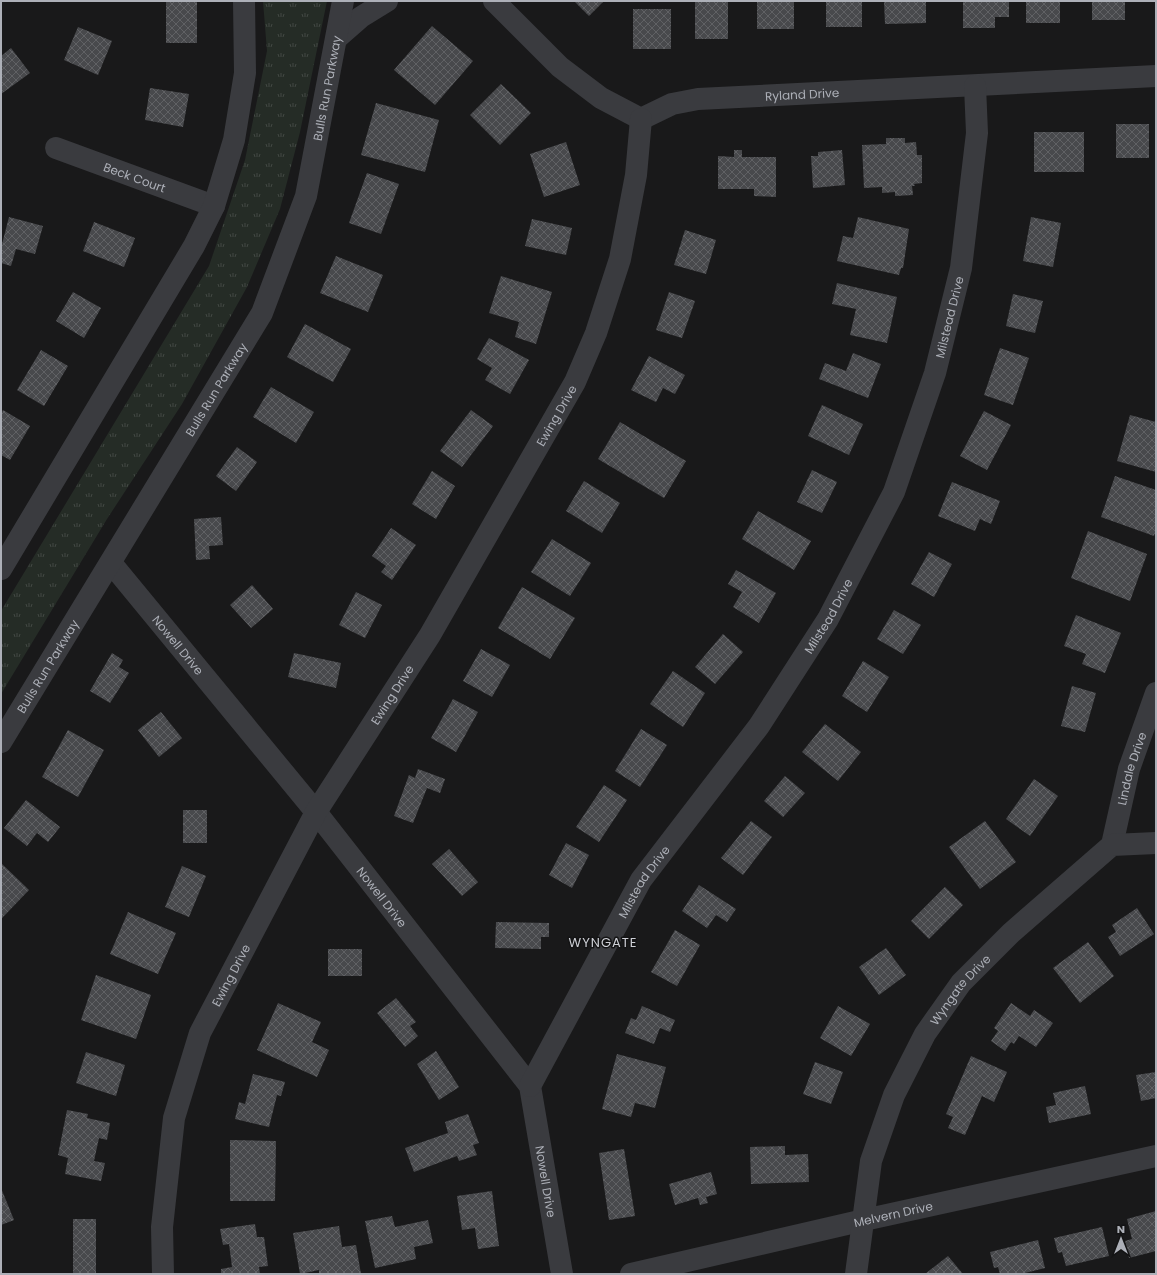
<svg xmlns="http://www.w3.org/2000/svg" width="1157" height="1275" viewBox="0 0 1157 1275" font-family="Poppins,sans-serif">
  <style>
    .grass { fill: url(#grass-tufts) }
    .building { fill: url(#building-cross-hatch) }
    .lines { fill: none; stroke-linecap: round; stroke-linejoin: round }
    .street { stroke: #3a3b3f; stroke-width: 22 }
    .labels { text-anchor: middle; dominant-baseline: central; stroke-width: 3; stroke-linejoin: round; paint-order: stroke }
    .street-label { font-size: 12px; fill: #adb0b8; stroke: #141415 }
    .neighbourhood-label { font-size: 13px; letter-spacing: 1px; fill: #cdcfd5; stroke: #141415 }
  </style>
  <defs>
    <pattern id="grass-tufts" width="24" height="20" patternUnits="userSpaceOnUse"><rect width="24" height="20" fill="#252c26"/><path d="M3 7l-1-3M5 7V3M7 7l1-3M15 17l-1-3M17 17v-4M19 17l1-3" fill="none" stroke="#424843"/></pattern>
    <pattern id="building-cross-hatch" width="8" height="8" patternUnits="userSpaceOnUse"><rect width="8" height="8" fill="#48494c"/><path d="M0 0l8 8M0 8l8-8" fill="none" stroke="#606164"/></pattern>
  </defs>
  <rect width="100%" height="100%" fill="#19191a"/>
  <polygon class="grass" points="263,1 327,1 300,132 280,209 247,287 182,404 107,519 1,694 1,611 209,266 245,160 267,51"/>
  <g class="building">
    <rect x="166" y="1" width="31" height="42"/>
    <polygon points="574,1 604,1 589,16"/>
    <rect x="695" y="1" width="33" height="38"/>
    <rect x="757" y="1" width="37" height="28"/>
    <rect x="826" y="1" width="36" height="26"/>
    <polygon points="884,1 926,1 926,23 885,24"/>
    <polygon points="963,1 1009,1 1009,17 995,17 995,28 963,28"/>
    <rect x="1026" y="1" width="34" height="22"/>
    <rect x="1092" y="1" width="33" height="19"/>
    <rect x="633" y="9" width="38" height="40"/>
    <polygon points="432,26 473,61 435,105 394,70"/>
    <polygon points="78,27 112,41 98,75 64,60"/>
    <polygon points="11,48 30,73 1,94 1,56"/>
    <polygon points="501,84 531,113 500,145 470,115"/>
    <polygon points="150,88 189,94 183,127 145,120"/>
    <polygon points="376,103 439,120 425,172 361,155"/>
    <rect x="1116" y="124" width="33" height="34"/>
    <rect x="1034" y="132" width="50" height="40"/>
    <polygon points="886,138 905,138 905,143 916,142 917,155 922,155 922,183 914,184 915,186 912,186 913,195 895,196 895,192 882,193 882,187 864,188 862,145 886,144"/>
    <polygon points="566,142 580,185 544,197 530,154"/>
    <polygon points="734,150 742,150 742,157 776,157 776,197 754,196 754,189 718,189 718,156 734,157"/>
    <polygon points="842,150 845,185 813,188 811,156 818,156 818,152"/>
    <polygon points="367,173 399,184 381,234 349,223"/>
    <polygon points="9,217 43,226 35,254 16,249 11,266 1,263 1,248"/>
    <polygon points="858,217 909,229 903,268 901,268 899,275 837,261 843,236 853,238"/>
    <polygon points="1031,217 1061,223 1053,267 1023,261"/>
    <polygon points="532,219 572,228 566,255 525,246"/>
    <polygon points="94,222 135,238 124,267 83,251"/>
    <polygon points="685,230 716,240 706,274 674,265"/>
    <polygon points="336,256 383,275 368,312 320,293"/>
    <polygon points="501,276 552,292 536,344 515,337 519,322 489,313"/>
    <polygon points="837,283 897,297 887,343 850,335 856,309 832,304"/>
    <polygon points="73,292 101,308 84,338 56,321"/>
    <polygon points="669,292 695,301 682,338 656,330"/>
    <polygon points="1013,294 1043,301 1035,333 1006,326"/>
    <polygon points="305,324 351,349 333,382 287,357"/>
    <polygon points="489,338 529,360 510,394 485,380 492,368 477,359"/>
    <polygon points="1000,348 1029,358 1013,405 984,395"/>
    <polygon points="41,350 68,366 44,406 17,390"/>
    <polygon points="853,353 881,364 868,398 819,379 825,363 846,371"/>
    <polygon points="649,356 685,375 675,394 663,388 656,402 631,390"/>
    <polygon points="271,387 314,412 296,443 253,417"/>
    <polygon points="822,405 863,424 849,455 808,436"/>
    <polygon points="3,410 30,426 10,460 1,455 1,414"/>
    <polygon points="471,410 493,426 462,467 440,451"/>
    <polygon points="984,411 1011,425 987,470 960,456"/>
    <polygon points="1130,415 1156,422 1156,472 1117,461"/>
    <polygon points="620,422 686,461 664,498 598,459"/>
    <polygon points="237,447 257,462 236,491 216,476"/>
    <polygon points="812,470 837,482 822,513 797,502"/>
    <polygon points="432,471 455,486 436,519 412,504"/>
    <polygon points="1115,476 1156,490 1156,530 1154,536 1101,517"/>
    <polygon points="584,481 620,503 602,533 566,511"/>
    <polygon points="952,482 1000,501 991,524 980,519 975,531 938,516"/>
    <polygon points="758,511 811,541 794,570 742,539"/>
    <polygon points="221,517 223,545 209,546 210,559 196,560 194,519"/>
    <polygon points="391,528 416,545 392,580 381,572 386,566 372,556"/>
    <polygon points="1088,531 1147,554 1130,601 1071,578"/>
    <polygon points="552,539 591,563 570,596 531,572"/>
    <polygon points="929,552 952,564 934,597 911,584"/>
    <polygon points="736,570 776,593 759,623 733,607 742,592 728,584"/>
    <polygon points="252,585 273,609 251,628 230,605"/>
    <polygon points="522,587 575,618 550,659 498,628"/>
    <polygon points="356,592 382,605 365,638 339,625"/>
    <polygon points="894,610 921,625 903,654 877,639"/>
    <polygon points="1076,615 1121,633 1105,673 1082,664 1086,654 1064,646"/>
    <polygon points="723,634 743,652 715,684 695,667"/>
    <polygon points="481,649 510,665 492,697 463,681"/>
    <polygon points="112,653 123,660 119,667 129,673 110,703 90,691"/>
    <polygon points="294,653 341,663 336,688 288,677"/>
    <polygon points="863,661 889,677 867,712 842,696"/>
    <polygon points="673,671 705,693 683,727 650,704"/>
    <polygon points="1072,686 1096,693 1085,732 1061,726"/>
    <polygon points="453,699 478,712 456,752 431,738"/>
    <polygon points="161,712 182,738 159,757 138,730"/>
    <polygon points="825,724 861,752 838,781 802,752"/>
    <polygon points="641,729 667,745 640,787 615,771"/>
    <polygon points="68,730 104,750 78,797 42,777"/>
    <polygon points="418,769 445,779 440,793 427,788 413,823 394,816 409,775 415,778"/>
    <polygon points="785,776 805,793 783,817 764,801"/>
    <polygon points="1034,779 1058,796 1030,836 1006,819"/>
    <polygon points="604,785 627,800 599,842 576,827"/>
    <polygon points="26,800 60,827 48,842 37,833 27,846 4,828"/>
    <rect x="183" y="810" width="24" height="33"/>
    <polygon points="751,821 772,837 743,875 721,858"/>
    <polygon points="985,821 1016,862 980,889 949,847"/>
    <polygon points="566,843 589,855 572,888 549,875"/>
    <polygon points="449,849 478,882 462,896 432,864"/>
    <polygon points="1,863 29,890 1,919"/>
    <polygon points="182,866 206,876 189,917 165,907"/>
    <polygon points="699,885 736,909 727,922 716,915 707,928 682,911"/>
    <polygon points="945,887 963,905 929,939 911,921"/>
    <polygon points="1137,908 1154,934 1120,956 1108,937 1116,932 1112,925"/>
    <polygon points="128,912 176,933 158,974 110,954"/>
    <polygon points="496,922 549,923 549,937 541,937 541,949 495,948"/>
    <polygon points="675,930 700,945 677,986 651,972"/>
    <polygon points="1088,942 1114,976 1080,1003 1053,968"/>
    <polygon points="886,948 906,975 879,995 859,967"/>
    <rect x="328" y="949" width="34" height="27"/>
    <polygon points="96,975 151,995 136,1039 81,1020"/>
    <polygon points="396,998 416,1022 410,1026 418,1036 405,1047 377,1013"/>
    <polygon points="278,1003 321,1022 312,1042 329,1050 317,1077 257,1050"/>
    <polygon points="1011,1003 1030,1016 1034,1010 1053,1023 1036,1047 1019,1036 1014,1044 1011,1042 1005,1051 991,1041 998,1031 994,1028"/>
    <polygon points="642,1006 675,1020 670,1032 660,1028 654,1044 625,1033 631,1018 636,1020"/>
    <polygon points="838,1006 870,1024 851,1056 820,1038"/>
    <polygon points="436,1051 459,1087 439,1100 417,1064"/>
    <polygon points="86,1052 125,1065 116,1096 76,1083"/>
    <polygon points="617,1054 666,1067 655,1108 635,1103 631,1117 602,1109"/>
    <polygon points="971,1056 1007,1072 994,1102 982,1096 965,1135 948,1128 953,1117 946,1114"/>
    <polygon points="815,1062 843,1072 831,1104 803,1094"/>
    <polygon points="1156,1072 1156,1098 1141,1101 1136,1075"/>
    <polygon points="253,1074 285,1082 281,1096 277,1095 269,1127 235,1119 239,1102 245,1104"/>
    <polygon points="1085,1086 1091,1114 1049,1123 1046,1107 1056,1105 1053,1093"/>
    <polygon points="67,1110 88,1114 87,1118 110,1123 107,1140 99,1138 94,1161 105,1163 101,1181 65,1174 68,1158 58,1155"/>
    <polygon points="468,1114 479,1143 473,1145 477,1155 459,1161 457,1156 414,1172 405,1148 448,1133 445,1122"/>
    <polygon points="230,1140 276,1141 275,1201 230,1201"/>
    <polygon points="785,1146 785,1155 808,1154 809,1182 751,1184 750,1147"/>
    <polygon points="624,1149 635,1216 609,1220 599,1153"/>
    <polygon points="711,1172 717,1194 706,1197 708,1203 700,1205 698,1198 675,1205 669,1184"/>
    <polygon points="1,1188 14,1220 1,1225"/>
    <polygon points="492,1191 499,1246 478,1249 475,1228 462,1230 457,1196"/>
    <polygon points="1156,1211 1156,1251 1129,1258 1125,1241 1132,1239 1127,1219"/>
    <polygon points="392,1216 395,1227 428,1220 433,1243 414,1247 416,1259 375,1268 365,1221"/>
    <rect x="73" y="1219" width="23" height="55"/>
    <polygon points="255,1224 257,1237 264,1237 268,1266 259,1267 260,1274 221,1274 221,1269 232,1267 229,1244 223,1245 220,1229"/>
    <polygon points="339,1226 342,1247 356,1245 361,1274 319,1274 319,1270 300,1274 293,1233"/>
    <polygon points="1102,1227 1109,1256 1066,1266 1062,1252 1058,1253 1054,1238"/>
    <polygon points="1038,1240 1045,1268 1021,1274 1000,1274 998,1267 994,1268 990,1252"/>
    <polygon points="948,1256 963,1274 925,1274"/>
  </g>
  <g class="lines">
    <g class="street">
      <path id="s1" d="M494,1l66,66 41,31 40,21 31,-15 26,-5 458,-23"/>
      <polyline points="337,38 361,17 387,1"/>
      <path id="s2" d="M56,148l158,58"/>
      <path id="s3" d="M111,563l205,249 214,274 32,188"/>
      <polyline points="1,569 194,246 214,206 234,140 245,73 244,1"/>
      <path id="s4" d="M1,742l261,-429 44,-117 37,-195"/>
      <path id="s5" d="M1112,845l17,-76 27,-76"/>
      <path id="s6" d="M530,1086l111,-206 118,-154 69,-107 66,-127 41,-119 26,-105 16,-135 -2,-47"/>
      <path id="s7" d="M163,1274l-1,-47 12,-109 26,-85 116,-221 114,-177 145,-253 21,-49 24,-74 16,-84 5,-56"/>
      <path id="s8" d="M631,1274l233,-54 292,-64"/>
      <path id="s9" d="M856,1274l15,-113 23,-66 31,-61 36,-51 50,-50 101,-88 44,-2"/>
    </g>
  </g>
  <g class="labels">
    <g class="street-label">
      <text stroke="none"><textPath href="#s4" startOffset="737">Bulls Run Parkway</textPath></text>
      <text stroke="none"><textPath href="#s1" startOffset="355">Ryland Drive</textPath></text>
      <text stroke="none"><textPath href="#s2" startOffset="84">Beck Court</textPath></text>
      <text stroke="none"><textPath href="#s6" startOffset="882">Milstead Drive</textPath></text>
      <text stroke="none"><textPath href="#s4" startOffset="413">Bulls Run Parkway</textPath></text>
      <text stroke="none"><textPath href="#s7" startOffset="959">Ewing Drive</textPath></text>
      <text stroke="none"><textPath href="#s6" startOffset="558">Milstead Drive</textPath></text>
      <text stroke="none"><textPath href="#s3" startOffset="106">Nowell Drive</textPath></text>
      <text stroke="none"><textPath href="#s4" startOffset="89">Bulls Run Parkway</textPath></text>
      <text stroke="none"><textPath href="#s7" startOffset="635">Ewing Drive</textPath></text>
      <text stroke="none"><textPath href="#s5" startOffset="79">Lindale Drive</textPath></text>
      <text stroke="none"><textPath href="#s6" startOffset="234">Milstead Drive</textPath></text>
      <text stroke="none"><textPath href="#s3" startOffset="430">Nowell Drive</textPath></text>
      <text stroke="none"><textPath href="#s7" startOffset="311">Ewing Drive</textPath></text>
      <text stroke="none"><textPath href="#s9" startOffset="309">Wyngate Drive</textPath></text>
      <text stroke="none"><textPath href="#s3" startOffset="767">Nowell Drive</textPath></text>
      <text stroke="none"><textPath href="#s8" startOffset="269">Melvern Drive</textPath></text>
    </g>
    <g class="neighbourhood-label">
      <text x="603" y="942">WYNGATE</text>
    </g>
  </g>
  <rect width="1157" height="1275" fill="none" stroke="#adb0b8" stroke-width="4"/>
  <g transform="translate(1121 1239)" stroke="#141415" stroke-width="3" paint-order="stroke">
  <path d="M0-3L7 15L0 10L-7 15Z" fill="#adb0b8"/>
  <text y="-6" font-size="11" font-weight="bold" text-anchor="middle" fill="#adb0b8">N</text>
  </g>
</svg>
